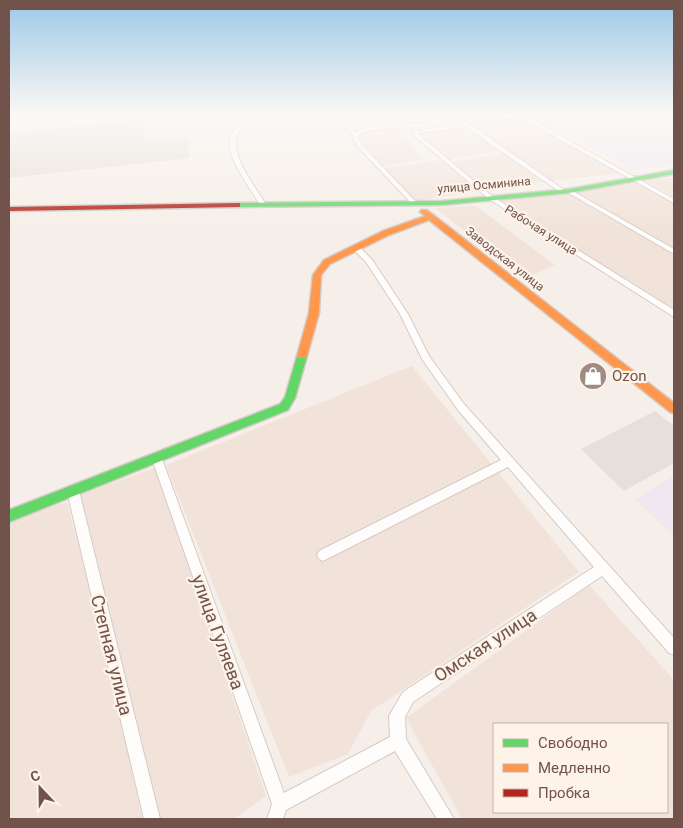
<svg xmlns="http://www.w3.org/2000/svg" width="683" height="828" viewBox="0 0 683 828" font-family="Roboto,sans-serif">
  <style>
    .residential { fill: #f1e3d9; fill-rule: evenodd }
    .industrial { fill: #e7dfda }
    .education { fill: #f0e7f1 }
    .medical { fill: #f7e2e4 }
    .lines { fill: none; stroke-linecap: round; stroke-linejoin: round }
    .street-casing { stroke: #d4cac6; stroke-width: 2 }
    .fast-casing { stroke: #d4cac6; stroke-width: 3 }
    .slow-casing { stroke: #d4cac6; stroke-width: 3 }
    .jam-casing { stroke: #d4cac6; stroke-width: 3 }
    .street { fill: #fefdfc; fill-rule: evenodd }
    .fast { fill: #63d668; fill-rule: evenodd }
    .slow { fill: #ff974d; fill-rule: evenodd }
    .jam { fill: #b3261e; fill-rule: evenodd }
    .labels { text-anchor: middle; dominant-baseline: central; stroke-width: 4.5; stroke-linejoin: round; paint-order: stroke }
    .far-street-label { font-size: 12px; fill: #71534b; stroke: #fef3e9 }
    .poi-label { font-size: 15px; fill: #71534b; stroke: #fef3e9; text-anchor: start }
    .near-street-label { font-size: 18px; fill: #71534b; stroke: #fef3e9 }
  </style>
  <rect width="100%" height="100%" fill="#f6efe9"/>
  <g class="residential">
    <polygon points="586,114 599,119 540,127 531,121"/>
    <polygon points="523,118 620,173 550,181 469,123"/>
    <polygon points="466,127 499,151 448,159 417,133"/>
    <polygon points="397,128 423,159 383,166 359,138 368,130"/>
    <polygon points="504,153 543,182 486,190 452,162"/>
    <polygon points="442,160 479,191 415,201 386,168"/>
    <polygon points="674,177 674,197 645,181"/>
    <polygon points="636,182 674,202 674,309 499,201 583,191"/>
    <polygon points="476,206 555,265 526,278 435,208"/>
    <polygon points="412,366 579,572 371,711 348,754 289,777 166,465"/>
    <polygon points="155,468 266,796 234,819 160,819 78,495"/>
    <polygon points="67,502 108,656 142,819 9,819 9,521"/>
    <path d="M589,585l85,95v139h-212l-56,-101zM494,724h173v88h-173z"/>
  </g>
  <g class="industrial">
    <polygon points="142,119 145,142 187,137 190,158 9,178 9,134"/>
    <polygon points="655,411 674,426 674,463 624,491 581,449"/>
  </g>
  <g class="education">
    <polygon points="663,118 674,122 674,163 635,170 567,134"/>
    <polygon points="674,476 674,537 635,499"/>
  </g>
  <polygon class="medical" points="435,114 516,114 440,120"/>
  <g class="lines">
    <defs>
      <g id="street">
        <path d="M250,114h5c-6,8 -17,15 -19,25 -4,18 20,49 29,64l-3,2 -3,-2c-9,-15 -33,-46 -29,-64 3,-10 13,-18 20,-25z"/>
        <polygon points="335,114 340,114 349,127 356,132 368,127 427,123 425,126 369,130 358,135 358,137 361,144 416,202 416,204 412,204 357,146 352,137 353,134 345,129"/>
        <polygon points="524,114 547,114 527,117 674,199 674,203 521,118 467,122 564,190 564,192 560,192 466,127 417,133 493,197 674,310 674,317 489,199 410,132 463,124 459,121 462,119"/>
        <polygon points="661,114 668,114 674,117 674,120"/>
        <polygon points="569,189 674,249 674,254 567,192 566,191"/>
        <polygon points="353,246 359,246 373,261 408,314 429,356 464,404 674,638 674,655 669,653 602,576 413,702 405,717 406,739 454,819 437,819 395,751 286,810 283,819 267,819 272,804 152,459 153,456 157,455 161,456 162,459 284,793 390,737 389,716 403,692 594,567 508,467 327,559 323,561 319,559 317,555 319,551 501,460 458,410 422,359 400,314 366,262 352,248"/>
        <polygon points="73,486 77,488 79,491 160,819 144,819 67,491 69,488"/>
      </g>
      <g id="fast">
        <polygon points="674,170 674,174 569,193 442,205 237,207 233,205 237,203 442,201 569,189"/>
        <polygon points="302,352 307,356 295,398 288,410 9,522 9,510 280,404 285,397 297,356"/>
      </g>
      <polygon id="slow" points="421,210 427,210 674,403 674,413 670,412 429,220 389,235 330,264 321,275 319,313 307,356 306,358 298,358 297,356 309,313 313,275 324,260 383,231 425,216 420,212"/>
      <polygon id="jam" points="237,203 240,203 240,207 9,211 9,207"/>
    </defs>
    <use href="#street" class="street-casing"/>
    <use href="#fast" class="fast-casing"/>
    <use href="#slow" class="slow-casing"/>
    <use href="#jam" class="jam-casing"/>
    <use href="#street" class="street"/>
    <use href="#fast" class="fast"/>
    <use href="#slow" class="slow"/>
    <use href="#jam" class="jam"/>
  </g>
  <linearGradient id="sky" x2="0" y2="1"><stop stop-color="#9dc8e6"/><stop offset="0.5" stop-color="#fbf8f5"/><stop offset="1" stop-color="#fbf8f5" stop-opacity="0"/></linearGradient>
  <rect width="683" height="230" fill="url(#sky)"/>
  <defs>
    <symbol id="shop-disc" viewBox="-11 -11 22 22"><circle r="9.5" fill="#a08a82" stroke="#fef3e9"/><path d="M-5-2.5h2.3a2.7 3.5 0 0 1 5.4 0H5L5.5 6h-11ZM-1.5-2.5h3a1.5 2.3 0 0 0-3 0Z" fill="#fff"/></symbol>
  </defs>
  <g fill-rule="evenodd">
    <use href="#shop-disc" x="577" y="360" width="32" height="32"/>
  </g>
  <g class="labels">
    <g class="far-street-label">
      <text transform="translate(484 185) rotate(-5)">улица Осминина</text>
      <text transform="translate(541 230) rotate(32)">Рабочая улица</text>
      <text transform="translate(505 259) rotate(38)">Заводская улица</text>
    </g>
    <g class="poi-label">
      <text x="612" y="376">Ozon</text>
    </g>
    <g class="near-street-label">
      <text transform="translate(218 632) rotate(70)">улица Гуляева</text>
      <text transform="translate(485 645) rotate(-33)">Омская улица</text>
      <text transform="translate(112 655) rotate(76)">Степная улица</text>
    </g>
  </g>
  <rect width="683" height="828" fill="none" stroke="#71534b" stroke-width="20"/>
  <rect x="493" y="723" width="175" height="90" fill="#fef3e9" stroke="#c6b3aa"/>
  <rect x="503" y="739" width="25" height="8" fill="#63d668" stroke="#c6b3aa"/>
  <text x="538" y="748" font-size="15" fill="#71534b">Свободно</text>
  <rect x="503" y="764" width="25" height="8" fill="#ff974d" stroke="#c6b3aa"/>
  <text x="538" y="773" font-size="15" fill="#71534b">Медленно</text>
  <rect x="503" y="789" width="25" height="8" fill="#b3261e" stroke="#c6b3aa"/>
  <text x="538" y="798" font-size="15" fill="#71534b">Пробка</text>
  <g transform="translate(40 788) rotate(338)" stroke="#fef3e9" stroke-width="4" paint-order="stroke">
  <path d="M0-4L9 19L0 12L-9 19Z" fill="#71534b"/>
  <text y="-8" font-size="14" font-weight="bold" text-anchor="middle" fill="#71534b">С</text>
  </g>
</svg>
